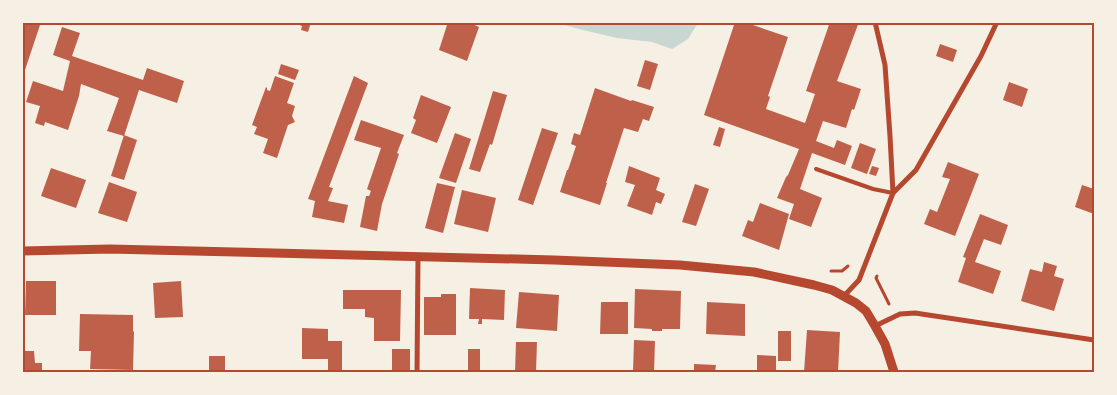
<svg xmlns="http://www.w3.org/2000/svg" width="1117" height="395" viewBox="0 0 1117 395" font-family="'Playfair Display',serif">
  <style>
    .water { fill: #c9d6d2 }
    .building { fill: #bf614a }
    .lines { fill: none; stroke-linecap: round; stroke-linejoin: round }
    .path { stroke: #b5482f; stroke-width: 3 }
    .service { stroke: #b5482f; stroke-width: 4 }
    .minor { stroke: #b5482f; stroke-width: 5 }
    .tertiary { stroke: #b5482f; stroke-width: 9 }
    .neatline { fill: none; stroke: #b5482f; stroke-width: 2 }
  </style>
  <rect width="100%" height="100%" fill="#f6efe4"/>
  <polygon class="water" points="557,23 698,23 688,39 672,49 652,42 617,38 583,30"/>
  <g class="building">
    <polygon points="25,22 34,22 40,25 23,76 22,30"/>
    <polygon points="292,22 311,22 308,32 301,30 302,26"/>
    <polygon points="448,22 468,22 479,27 467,61 439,50"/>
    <polygon points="735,22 744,22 788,37 768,96 770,97 766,109 805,123 815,94 806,91 830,22 859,22 837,81 861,89 854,110 852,109 846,128 823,121 816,141 834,148 837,140 852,146 845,165 812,153 800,189 822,198 811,227 789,219 794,204 777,198 786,177 788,175 799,149 704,115"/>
    <polygon points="62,27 80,33 72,56 143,80 147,68 184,81 177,103 139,90 124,136 107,131 119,98 81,84 79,96 68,130 45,122 44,126 35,123 40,106 26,102 33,81 63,91 70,61 53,55"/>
    <polygon points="940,44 957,50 953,62 936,56"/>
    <polygon points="645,60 658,64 650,90 637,86"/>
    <polygon points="281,64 299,70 295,80 278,74"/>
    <polygon points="275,76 294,83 287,103 295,106 292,116 295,122 288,125 277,158 263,153 268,139 254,134 257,127 252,125 266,87 267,88 267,90 270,91"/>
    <polygon points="354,76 368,83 329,187 333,188 328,201 348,205 344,223 312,217 315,201 308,199"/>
    <polygon points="1009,82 1028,89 1022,107 1003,100"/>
    <polygon points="595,88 631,101 632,100 654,107 649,121 643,119 638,132 624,128 606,183 607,183 600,205 560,192 567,170 568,170 576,146 571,144 574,133 580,135"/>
    <polygon points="493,91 507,95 492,145 490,144 480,172 469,169"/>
    <polygon points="421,95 451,107 437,143 411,133 416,120 413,118"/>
    <polygon points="361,120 404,135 397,153 399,154 382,204 377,231 360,227 366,196 369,196 371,191 367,189 381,148 354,140"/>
    <polygon points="719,127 725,129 720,147 713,145"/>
    <polygon points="542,128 558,133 533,205 518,200"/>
    <polygon points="455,133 471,139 456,183 439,178"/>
    <polygon points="124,135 137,140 124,180 111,176"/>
    <polygon points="860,143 876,149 867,174 851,168"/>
    <polygon points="948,162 979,174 955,236 924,224 930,209 937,212 950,179 942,177"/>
    <polygon points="629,166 660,178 656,190 665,194 661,204 656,202 652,215 627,206 635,185 625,182"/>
    <polygon points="872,166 879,168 876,176 869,174"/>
    <polygon points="51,168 86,180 76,208 41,196"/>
    <polygon points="109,182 137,192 127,222 98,213"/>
    <polygon points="437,183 455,187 443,233 425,228"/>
    <polygon points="695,184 709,189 696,226 682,222"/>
    <polygon points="1082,185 1094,189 1094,214 1075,207"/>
    <polygon points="462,190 496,198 488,232 454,224"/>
    <polygon points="760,203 789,214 779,250 742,236 748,220 753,222"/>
    <polygon points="980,214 1008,225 1001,245 984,239 975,262 1001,271 993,294 958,282 966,258 963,257"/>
    <polygon points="1044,262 1057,266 1054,276 1064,279 1054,311 1021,301 1030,269 1042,272"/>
    <polygon points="26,281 56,281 56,315 25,315"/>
    <polygon points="181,281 183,317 155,318 153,283"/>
    <polygon points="470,288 505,290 504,320 482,319 482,324 478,324 479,319 469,319"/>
    <polygon points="635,289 681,291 680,329 662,329 662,331 652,331 652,329 634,328"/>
    <polygon points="343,290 401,290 400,341 374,341 374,318 365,317 365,309 343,309"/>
    <polygon points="519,292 559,295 557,331 516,328"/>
    <polygon points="441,294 456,294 456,335 424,335 424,297 441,297"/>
    <polygon points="601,302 628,302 628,334 600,334"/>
    <polygon points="707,302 745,304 745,336 706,334"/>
    <polygon points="80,314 133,315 133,331 134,332 133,370 90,369 91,351 79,351"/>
    <polygon points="302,328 328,329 328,341 342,341 342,372 328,372 328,359 302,359"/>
    <polygon points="807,330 840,332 838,372 804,372"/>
    <rect x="778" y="331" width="13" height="30"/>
    <polygon points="634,340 655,341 654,372 633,372"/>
    <polygon points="516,342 537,342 536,372 515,372"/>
    <rect x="392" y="349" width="18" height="23"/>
    <rect x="468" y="349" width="12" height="23"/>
    <polygon points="25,351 34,351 35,363 42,363 42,372 25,372"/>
    <polygon points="757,355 776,356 776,372 757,372"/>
    <rect x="209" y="356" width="16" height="16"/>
    <polygon points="694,364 716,365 715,372 694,372"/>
  </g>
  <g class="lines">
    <g class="path">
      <polyline points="831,271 842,271 848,266"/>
      <polyline points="877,276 876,278 889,304"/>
    </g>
    <polyline class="service" points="816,169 873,189 893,193"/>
    <g class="minor">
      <polyline points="893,193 916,170 981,56 997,22"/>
      <polyline points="844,296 859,280 893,193 890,136 885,65 875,22"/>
      <polyline points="875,326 900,314 915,313 1094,340"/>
      <polyline points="417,372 418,257"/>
    </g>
    <polyline class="tertiary" points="22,251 110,249 554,260 680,265 754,272 814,285 832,290 856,303 866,311 875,326 885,344 894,372"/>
  </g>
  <rect width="1117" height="395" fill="none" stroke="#f6efe4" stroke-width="48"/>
  <rect x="24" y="24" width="1069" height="347" class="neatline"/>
</svg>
